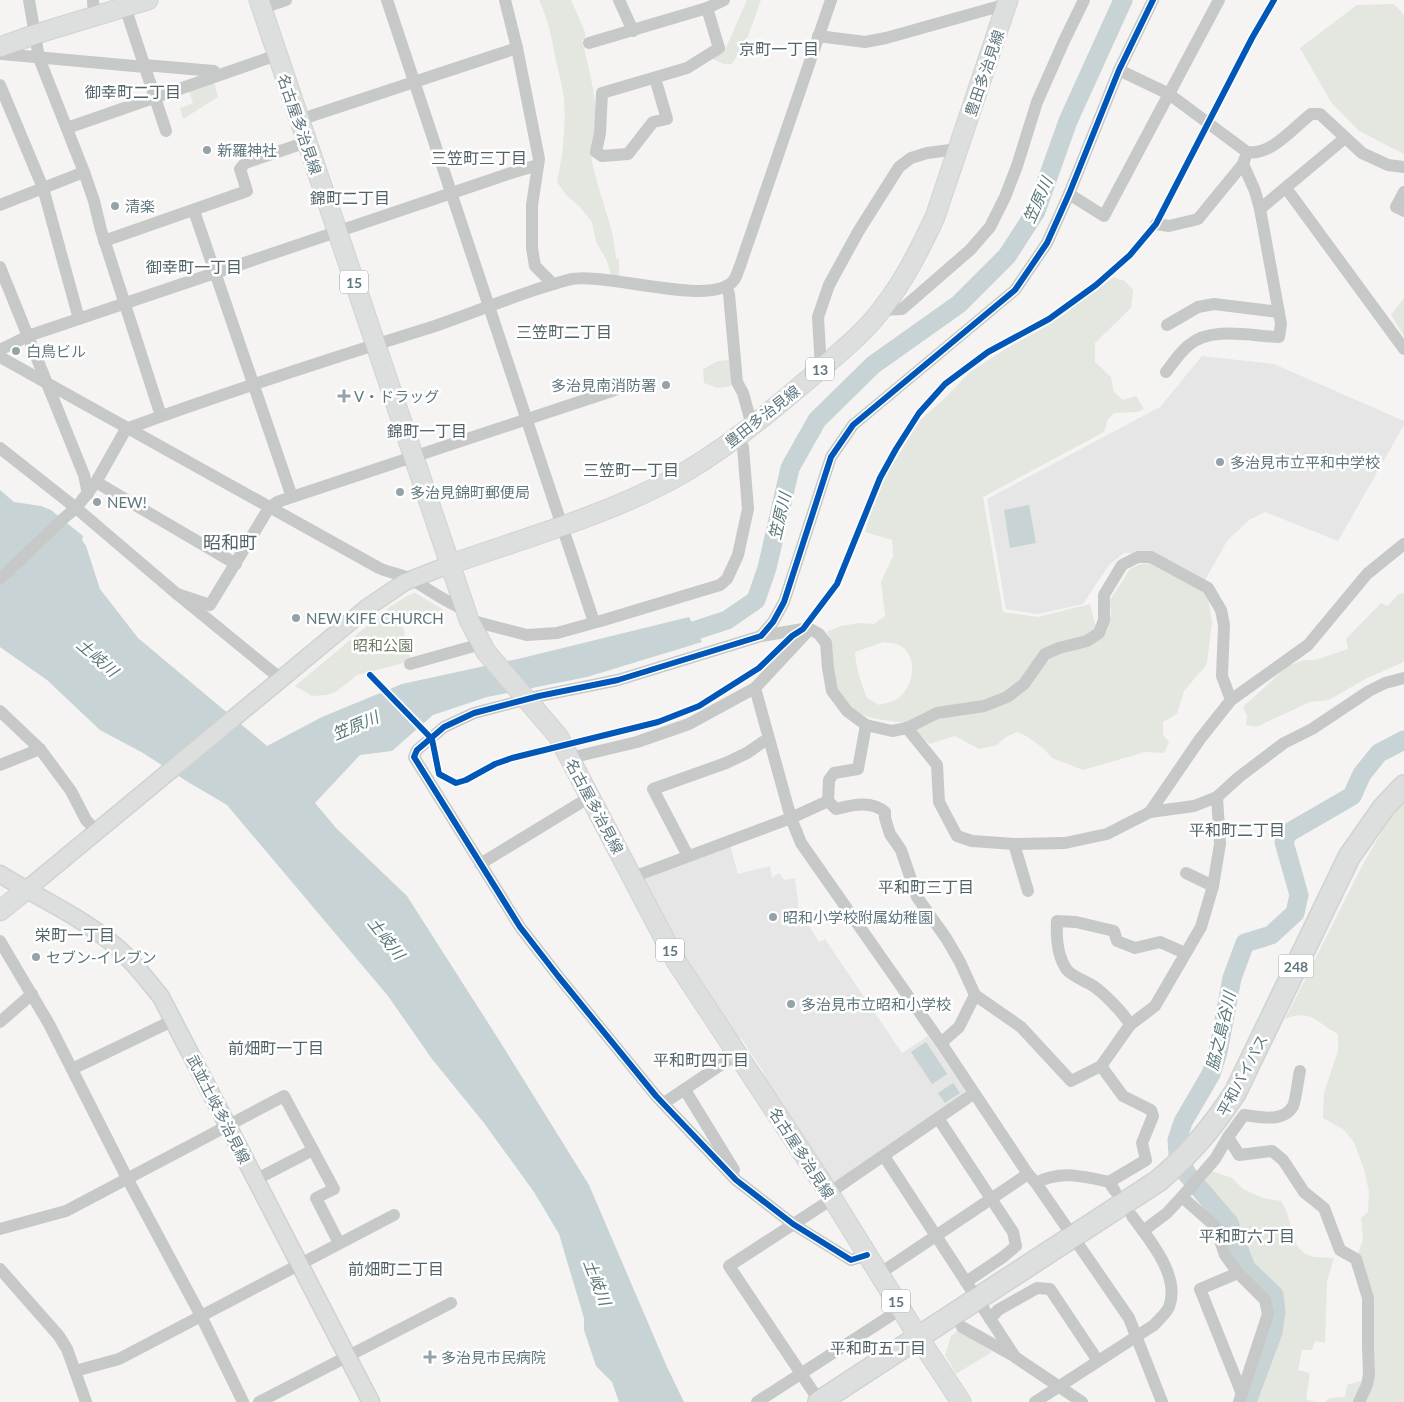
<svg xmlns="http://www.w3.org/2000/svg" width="1404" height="1402" viewBox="0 0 1404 1402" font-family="Lato,'Noto Sans JP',sans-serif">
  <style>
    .built { fill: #e5e6e5 }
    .green { fill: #e4e6e0; fill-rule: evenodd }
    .water { fill: #c7d3d4 }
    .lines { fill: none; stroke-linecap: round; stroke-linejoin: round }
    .river { stroke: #c7d3d4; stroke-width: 19 }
    .secondary-casing { stroke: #d0d1d1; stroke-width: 19 }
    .primary-casing { stroke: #d2d2d3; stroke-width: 21 }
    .highway-casing { stroke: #d1d2d2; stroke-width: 24 }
    .street { stroke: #c7c9c9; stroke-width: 12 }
    .secondary { stroke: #dddede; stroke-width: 16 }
    .primary { stroke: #dddede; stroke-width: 19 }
    .highway { stroke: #dddede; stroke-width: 21 }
    .cycleway-casing { stroke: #fff; stroke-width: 9 }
    .cycleway { stroke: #0057b8; stroke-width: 6 }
    .poi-dot { fill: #94a3a8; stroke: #fff; stroke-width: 2 }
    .labels { text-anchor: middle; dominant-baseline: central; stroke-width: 5; stroke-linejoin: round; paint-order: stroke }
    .shield { fill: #fff; stroke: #90a0a5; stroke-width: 1 }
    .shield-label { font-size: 14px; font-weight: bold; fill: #60777f }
    .street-label { font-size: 15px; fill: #60777f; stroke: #fff }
    .poi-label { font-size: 15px; fill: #60777f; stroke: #fff; text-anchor: start }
    .park-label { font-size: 15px; fill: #6c7b63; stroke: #fff }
    .neighbourhood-label { font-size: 16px; fill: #526369; stroke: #fff }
    .water-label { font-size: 16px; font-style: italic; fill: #5a777a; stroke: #fff }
    .quarter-label { font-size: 18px; fill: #526369; stroke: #fff }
  </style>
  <rect width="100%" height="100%" fill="#f5f4f3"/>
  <g class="built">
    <polygon points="1202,356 1274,364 1404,421 1404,425 1338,541 1265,512 1249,520 1227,541 1205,580 1151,554 1124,553 1109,565 1083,604 1038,614 1006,609 987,499 1160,407"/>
    <polygon points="730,845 738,874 770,866 772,878 779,873 784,880 795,878 799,910 819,942 825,939 902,1053 928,1036 965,1090 963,1096 835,1186 764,1080 763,1071 741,1038 737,1040 681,957 644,882 645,879"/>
  </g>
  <g class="green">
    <path d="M539,0h32l14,32v7l-3,1c7,29 15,57 14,87 0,11 -6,24 -4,34 6,33 22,64 24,97l3,1v16h-8l-4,-14 -11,-19 -4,-20 -13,-16 -13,-11 -9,-13c6,-27 9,-54 7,-81 -1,-15 -6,-30 -9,-45 -3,-20 -8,-38 -16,-56z"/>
    <polygon points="747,0 761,0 748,36 732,64 724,64 712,59 725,50"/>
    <polygon points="1394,4 1404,15 1404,154 1359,131 1331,102 1300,48 1357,5"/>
    <polygon points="214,82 218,97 183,119 180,108 193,103 189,91"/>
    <path d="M1114,277l11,4 8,9 -2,18 -36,35v19l16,15 3,15 9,8 13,-4 8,13 -6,3 -24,1 -6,6 -4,13 -121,65 20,115 35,5 52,-13 5,20 12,7 4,-18 -1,-13 20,-31 11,-5 10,-1 51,26 6,9 4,24 -5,42 -23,27 -7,23 -14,8v13l6,7 -5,11 -19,-1 -62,18 -31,-12 -9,-10 -17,-12 -9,-4 -11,5 -9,8 -18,4 -24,-13 -25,8 -10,-7 -9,-14c-32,-3 -68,-4 -76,-41 -2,-12 -1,-24 -3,-35 -1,-5 -3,-10 -5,-15l14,-6 18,-3 15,1 11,-8 -4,-34 12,-26 -1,-16 -27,-8 14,-46 41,-66 24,-21 26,-27 37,-24 42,-23zM884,642c4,1 11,1 15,3 19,9 15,39 2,51 -5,5 -15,7 -22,9l-12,-7c-6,-15 -11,-30 -12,-46z"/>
    <polygon points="1404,298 1404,336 1391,315"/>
    <polygon points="729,360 731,386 717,388 704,383 703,369 718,361"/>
    <polygon points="415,593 444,610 402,623 411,661 357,675 337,691 327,695 312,696 295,686 391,606 407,596"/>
    <polygon points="1404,593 1404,662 1367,678 1329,700 1310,702 1256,727 1246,725 1247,716 1243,707 1288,666 1304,660 1315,660 1348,649 1346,639 1381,603 1388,606 1398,594"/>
    <path d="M1404,796v606h-79l5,-4 15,-1 2,-12 17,-5 2,-71 -11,-46 8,-24 -2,-21 7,-6 1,-20 -5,-23 -10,-27 -11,-13 -20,-11 1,-25 14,-42v-17c-22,-11 -26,-26 -53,-15l77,-153 40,-69z"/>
    <polygon points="1212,1171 1232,1178 1243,1189 1263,1198 1281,1201 1286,1210 1297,1246 1305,1254 1314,1257 1334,1258 1327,1282 1325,1343 1315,1341 1312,1350 1302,1350 1298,1370 1310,1373 1306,1399 1315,1402 1253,1402 1278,1333 1282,1312 1278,1292 1252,1264 1233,1220 1202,1184"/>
    <polygon points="959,1330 992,1352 956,1374 945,1355 951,1336"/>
  </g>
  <g class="water">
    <polygon points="0,490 14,502 41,506 51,510 83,536 82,540 86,546 100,589 138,638 267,746 322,717 402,684 522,658 689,617 702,642 587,677 487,697 433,715 392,751 360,755 315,803 336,828 407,896 499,1040 589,1185 667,1367 684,1402 619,1402 612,1382 596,1366 584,1330 584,1318 559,1234 534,1192 484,1123 432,1059 388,996 227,805 188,782 143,753 100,730 47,680 0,647"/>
    <polygon points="1029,505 1036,543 1010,548 1004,510"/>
    <polygon points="926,1042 947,1074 932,1084 911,1052"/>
    <polygon points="953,1083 960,1093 945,1103 938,1093"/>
  </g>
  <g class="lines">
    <g class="river">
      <polyline points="672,638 727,620 756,600 767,568 790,468 817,420 873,365 959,304 1007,256 1036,211 1068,121 1123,0"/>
      <polyline points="1247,1402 1273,1332 1276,1312 1274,1295 1246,1268 1229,1223 1187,1174 1178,1155 1177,1140 1183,1122 1211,1074 1218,1052 1232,978 1245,943 1271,935 1295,913 1299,895 1284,842 1288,833 1352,796 1362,774 1379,753 1404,740"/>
    </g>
    <defs>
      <g id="secondary">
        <path d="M0,874c37,23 78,41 112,69 19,15 34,36 49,54l210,405"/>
        <polyline points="26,890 368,607 405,582 451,564"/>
      </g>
      <g id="primary">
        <polyline points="259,0 469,620 486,652 558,736 676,961 829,1193 919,1338 961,1402"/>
        <polyline points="0,47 36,34 148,0"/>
        <path d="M451,564c71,-25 149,-47 216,-82 55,-29 103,-70 150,-110 22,-19 47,-39 65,-63 22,-28 38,-60 53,-92l73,-217"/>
        <polyline points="0,911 26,890"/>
      </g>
      <path id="highway" d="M819,1402l339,-221c33,-28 53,-52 77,-88l114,-236 35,-50 20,-21"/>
    </defs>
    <use href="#secondary" class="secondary-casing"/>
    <use href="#primary" class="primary-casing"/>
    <use href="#highway" class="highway-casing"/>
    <g class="street">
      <polyline points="29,0 39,58 84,172 94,201 101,230 161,416"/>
      <polyline points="93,0 94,17"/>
      <polyline points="387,0 594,622"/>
      <polyline points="505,0 517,48 539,159 532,205 532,248 535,266 553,284"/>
      <polyline points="619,0 633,31"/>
      <polyline points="125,7 166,131"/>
      <polyline points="262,8 286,0"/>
      <polyline points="818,36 865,42 886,38 1000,6 1006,6"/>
      <polyline points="589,43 707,8 724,0"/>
      <polyline points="2,54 145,67"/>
      <polyline points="144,65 214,71"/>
      <path d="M1119,70l50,24 78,58c24,4 46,-24 64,-38h9l42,39 26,12 16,2"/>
      <polyline points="655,78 667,119 653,122 628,154 602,156 596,152 600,133 602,93 687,68 719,48 707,8"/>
      <polyline points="0,85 43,188 79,319"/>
      <polyline points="299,120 517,48"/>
      <polyline points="67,128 277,55"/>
      <polyline points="1286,188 1404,349"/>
      <polyline points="1404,192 1396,207 1404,211"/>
      <polyline points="1069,194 1104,216 1219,0"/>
      <polyline points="0,205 84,172"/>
      <polyline points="1260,209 1345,138"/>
      <polyline points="194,211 292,497"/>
      <polyline points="1156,224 1169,226 1198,219 1243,164 1245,158"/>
      <polyline points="104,241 247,191 240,169 245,163 307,142"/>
      <polyline points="0,267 84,475 88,494"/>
      <polyline points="726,286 729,294 737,382 743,393 752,426"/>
      <polyline points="881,310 902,309 970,250 990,227 1005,197 1017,166 1037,102 1064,41 1084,0"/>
      <polyline points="1167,325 1198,307 1214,304 1279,312"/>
      <polyline points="0,350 28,336 511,173 538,165"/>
      <path d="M0,357l379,211c10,5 24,6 34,12 17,11 33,22 52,30"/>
      <polyline points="821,369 818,317 829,285 858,232 899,167 911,158 927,153 958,149"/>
      <path d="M1166,372c7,-9 14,-20 23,-27 22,-19 62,-9 90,-8l2,-13 -21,-115 -5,-18 -12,-27"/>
      <polyline points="0,448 76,508 177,594 281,679"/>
      <polyline points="96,482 236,564"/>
      <path d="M0,579l64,-61 12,-10 20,-26 30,-53c101,-37 203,-70 306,-102 45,-15 89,-35 136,-47 34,-10 145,29 166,0 3,-4 4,-10 6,-14l91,-266"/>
      <polyline points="177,594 210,605 269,508 277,502 615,390"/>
      <polyline points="469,620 527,635 557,633 604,620 720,585 727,579 738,555 748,509 743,447 738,436"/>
      <polyline points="761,636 803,629 810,629 819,634 826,643 828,668 832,691 847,711 866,725 892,731 907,728 937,713 984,706 1007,697 1024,684 1045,654 1059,648 1087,641 1099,633 1104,620 1104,595 1122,565 1138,557 1151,557 1208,588 1221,610 1224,625 1222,676 1231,700"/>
      <polyline points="410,664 481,644"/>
      <polyline points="755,688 791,818 801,843 941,1043 1028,1174 1036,1183 1129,1318 1162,1402"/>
      <polyline points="0,711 40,749 71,791 86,820 97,832"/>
      <polyline points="907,728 937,765 939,802 957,836 972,841 1014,844 1065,843 1107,834 1150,812 1194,806 1217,797 1239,777 1284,743 1312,729 1369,691 1385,683 1404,678"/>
      <polyline points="570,758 637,742 689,724 755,688 810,629"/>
      <polyline points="0,765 40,749"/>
      <polyline points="828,801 829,780 834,773 858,769 866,725"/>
      <polyline points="1150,812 1200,739 1231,700 1308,645 1367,574 1404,544"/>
      <polyline points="1014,844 1028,891"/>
      <polyline points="688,856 653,789 726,763 747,753 763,742 769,741"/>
      <polyline points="480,864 590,797"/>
      <polyline points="1186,873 1213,886"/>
      <path d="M633,877l158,-59 37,-17 8,8c16,-4 35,-9 49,3v6l5,16 11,16 16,47 29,41 14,24 15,33 -16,32 -18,16"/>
      <polyline points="0,941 49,1024 127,1178 201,1316 243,1402"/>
      <polyline points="975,995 1021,1027 1071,1081 1101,1066 1130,1025 1155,1006 1201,927 1213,886 1220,844 1217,797"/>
      <polyline points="0,1022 32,994"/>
      <path d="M1130,1025c-6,-12 -29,-35 -40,-41 -7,-4 -18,-8 -23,-14 -10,-14 -11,-32 -10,-49l19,1 38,9 3,10 18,7 25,-6 25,11"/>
      <polyline points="1101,1066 1123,1096 1151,1110 1153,1116 1142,1143 1146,1160 1109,1182"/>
      <polyline points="72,1069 174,1020"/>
      <polyline points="685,1090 734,1170"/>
      <polyline points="664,1103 737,1054"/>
      <polyline points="938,1118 1013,1232 1016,1246 1003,1257 966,1282"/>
      <polyline points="1228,1137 1239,1155 1272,1151 1283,1160 1304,1192 1324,1208 1340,1250 1356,1259 1368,1298 1368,1349 1369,1374 1367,1385 1359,1402"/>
      <polyline points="884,1156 1015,1357 1082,1402"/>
      <polyline points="255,1180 313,1150"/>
      <path d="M1036,1183c23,-13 48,-7 73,-1l6,9"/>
      <polyline points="829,1193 973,1094"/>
      <polyline points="1182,1197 1215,1226 1225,1255 1238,1273 1265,1300 1268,1314 1239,1402"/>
      <polyline points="0,1229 66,1211 284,1096 334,1189 316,1198 339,1243"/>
      <path d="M1143,1231l24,-18 22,-24 26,-30 13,-22 16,-22c15,2 40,8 49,-9 3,-6 5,-27 7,-35"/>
      <polyline points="867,1255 851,1260 793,1224 736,1180 656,1096 558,976 520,927 414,757 417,750 444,727 474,713 539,696 618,680 761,636 773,622 784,602 831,457 853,425 1015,290 1047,243 1069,194 1119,70 1153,0"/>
      <polyline points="0,1269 59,1336 67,1349 86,1402"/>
      <polyline points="1238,1273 1200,1289 1242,1394"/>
      <polyline points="879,1274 1028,1174"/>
      <polyline points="990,1319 998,1310 1037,1288 1050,1289 1098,1361"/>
      <polyline points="962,1327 1012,1355"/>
      <polyline points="75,1371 119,1359 394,1215"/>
      <polyline points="259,1402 451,1303"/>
      <polyline points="757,1402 901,1309"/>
      <polyline points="820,1402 729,1266 832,1199"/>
      <path d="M1035,1402l119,-77c5,-6 12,-11 15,-18 12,-31 -20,-68 -37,-91"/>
    </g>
    <use href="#secondary" class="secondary"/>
    <use href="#primary" class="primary"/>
    <use href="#highway" class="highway"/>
    <defs>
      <g id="cycleway">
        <polyline points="370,675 432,739 439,774 456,783 466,780 495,764 512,758 658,722 699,706 759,668 792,636 803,629 837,584 880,478 896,449 919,413 945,384 988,352 1049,319 1096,285 1130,255 1156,224 1252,38 1274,0"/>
        <polyline points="867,1255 851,1260 793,1224 736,1180 656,1096 558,976 520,927 414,757 417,750 444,727 474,713 539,696 618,680 761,636 773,622 784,602 831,457 853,425 1015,290 1047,243 1069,194 1119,70 1153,0"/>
      </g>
    </defs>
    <use href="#cycleway" class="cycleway-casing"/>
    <use href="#cycleway" class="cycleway"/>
  </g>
  <g class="poi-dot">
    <circle cx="207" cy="150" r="5"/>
    <circle cx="115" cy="206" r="5"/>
    <circle cx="16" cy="351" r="5"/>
    <circle cx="666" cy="385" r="5"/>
    <path d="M341.5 388.5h5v5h5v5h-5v5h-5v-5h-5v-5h5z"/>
    <circle cx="1220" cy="462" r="5"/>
    <circle cx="400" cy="492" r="5"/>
    <circle cx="97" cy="502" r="5"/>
    <circle cx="296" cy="618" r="5"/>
    <circle cx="773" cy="917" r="5"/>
    <circle cx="36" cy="957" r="5"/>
    <circle cx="791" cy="1004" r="5"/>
    <path d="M427.5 1349.5h5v5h5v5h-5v5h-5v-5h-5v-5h5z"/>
  </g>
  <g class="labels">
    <g class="shield">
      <rect x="340" y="270.5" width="28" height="23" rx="4"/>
      <rect x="806" y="357.5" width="28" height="23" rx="4"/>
      <rect x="656" y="938.5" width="28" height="23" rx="4"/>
      <rect x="1278.5" y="954.5" width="35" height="23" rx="4"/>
      <rect x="882" y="1289.5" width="28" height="23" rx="4"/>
    </g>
    <g class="shield-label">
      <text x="354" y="282">15</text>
      <text x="820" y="369">13</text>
      <text x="670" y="950">15</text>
      <text x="1296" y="966">248</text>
      <text x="896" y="1301">15</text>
    </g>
    <g class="street-label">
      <text transform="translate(984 73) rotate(-71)">豊田多治見線</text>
      <text transform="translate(300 124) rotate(71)">名古屋多治見線</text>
      <text transform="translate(762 416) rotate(-38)">豊田多治見線</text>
      <text transform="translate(595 806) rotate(62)">名古屋多治見線</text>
      <text transform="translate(1242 1075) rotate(-62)">平和バイパス</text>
      <text transform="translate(219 1109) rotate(63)">武並土岐多治見線</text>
      <text transform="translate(802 1153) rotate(57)">名古屋多治見線</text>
    </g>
    <g class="poi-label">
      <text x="217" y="150">新羅神社</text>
      <text x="125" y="206">清楽</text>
      <text x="26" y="351">白鳥ビル</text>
      <text x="656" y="385" text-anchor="end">多治見南消防署</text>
      <text x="354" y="396">V・ドラッグ</text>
      <text x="1230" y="462">多治見市立平和中学校</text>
      <text x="410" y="492">多治見錦町郵便局</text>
      <text x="107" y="502">NEW!</text>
      <text x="306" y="618">NEW KIFE CHURCH</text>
      <text x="783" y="917">昭和小学校附属幼稚園</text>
      <text x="46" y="957">セブン-イレブン</text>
      <text x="801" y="1004">多治見市立昭和小学校</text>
      <text x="441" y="1357">多治見市民病院</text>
    </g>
    <g class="park-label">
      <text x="383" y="645">昭和公園</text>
    </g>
    <g class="neighbourhood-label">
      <text x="779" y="48">京町一丁目</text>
      <text x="133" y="91">御幸町二丁目</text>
      <text x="479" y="157">三笠町三丁目</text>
      <text x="350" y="197">錦町二丁目</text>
      <text x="194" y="266">御幸町一丁目</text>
      <text x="564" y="331">三笠町二丁目</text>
      <text x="427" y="430">錦町一丁目</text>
      <text x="631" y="469">三笠町一丁目</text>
      <text x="1237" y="829">平和町二丁目</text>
      <text x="926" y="886">平和町三丁目</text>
      <text x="75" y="934">栄町一丁目</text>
      <text x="276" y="1047">前畑町一丁目</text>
      <text x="701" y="1059">平和町四丁目</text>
      <text x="1247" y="1235">平和町六丁目</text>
      <text x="396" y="1268">前畑町二丁目</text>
      <text x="878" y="1347">平和町五丁目</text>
    </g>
    <g class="water-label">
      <text transform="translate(1037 200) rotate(-66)">笠原川</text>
      <text transform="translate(779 516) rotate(-77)">笠原川</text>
      <text transform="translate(98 657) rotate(41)">土岐川</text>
      <text transform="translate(355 725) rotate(-23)">笠原川</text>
      <text transform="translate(387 938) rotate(52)">土岐川</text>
      <text transform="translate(1220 1031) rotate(-77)">脇之島谷川</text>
      <text transform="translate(598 1282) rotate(69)">土岐川</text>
    </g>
    <g class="quarter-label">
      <text x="230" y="542">昭和町</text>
    </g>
  </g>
</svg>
